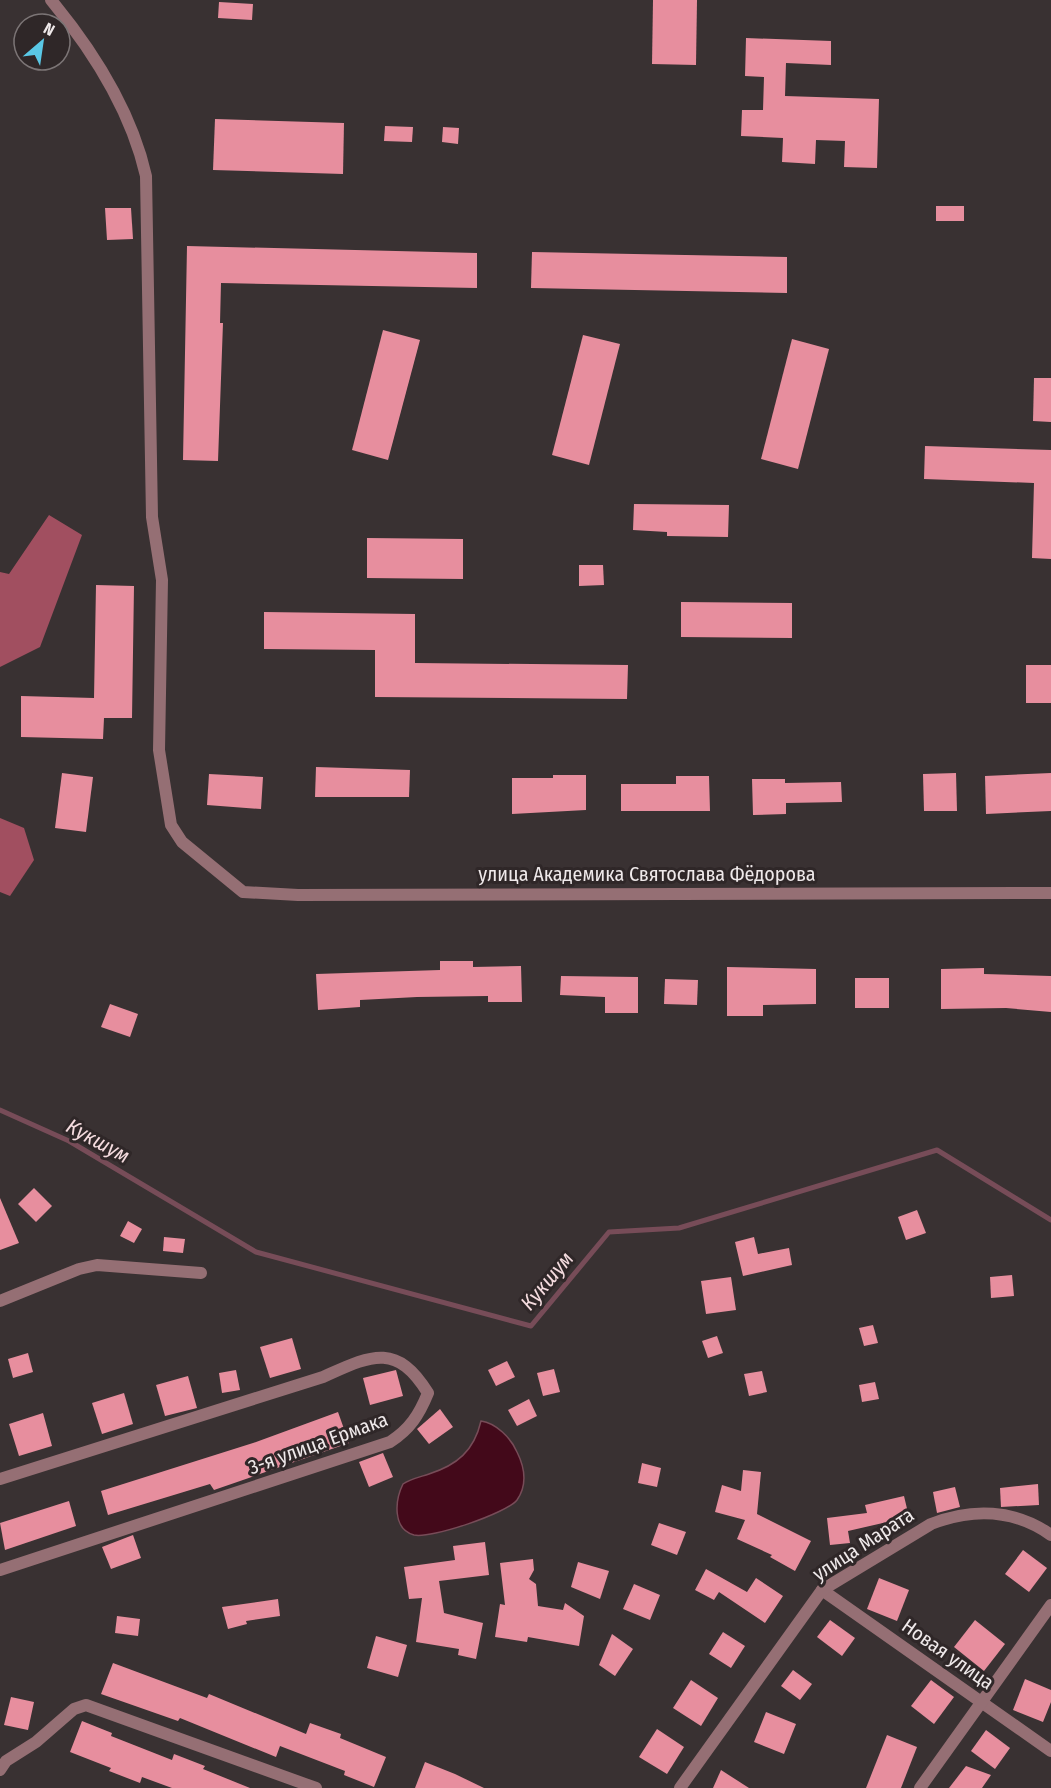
<svg xmlns="http://www.w3.org/2000/svg" width="1051" height="1788" viewBox="0 0 1051 1788" font-family="'Fira Sans Condensed',sans-serif">
  <style>
    .forest { fill: #a14f60 }
    .water { fill: #43091a; stroke: #774c58; stroke-width: 1.5 }
    .lines { fill: none; stroke-linecap: round; stroke-linejoin: round }
    .stream { stroke: #774c58; stroke-width: 5 }
    .building { fill: #e78e9e }
    .street { stroke: #956f74; stroke-width: 12 }
    .labels { text-anchor: middle; dominant-baseline: central; stroke-width: 6; stroke-linejoin: round; paint-order: stroke }
    .street-label { font-size: 20px; fill: #efe9ea; stroke: #2f2728 }
    .water-label { font-size: 21px; font-style: italic; fill: #f5dcdf; stroke: #2f2728 }
  </style>
  <rect width="100%" height="100%" fill="#393132"/>
  <g class="forest">
    <polygon points="49,515 82,535 40,647 0,667 0,572 9,574"/>
    <polygon points="0,818 24,828 34,860 10,896 0,892"/>
  </g>
  <path class="water" d="M481,1421c15,2 30,17 36,31 8,16 11,32 0,48 -10,13 -86,39 -103,35 -22,-6 -19,-35 -11,-51 7,-5 17,-7 26,-10 28,-9 45,-23 52,-53z"/>
  <g class="lines">
    <polyline class="stream" points="0,1110 69,1141 256,1252 531,1326 609,1232 679,1228 937,1150 1051,1220"/>
  </g>
  <g class="building">
    <polygon points="653,0 697,0 696,65 652,64"/>
    <polygon points="219,2 253,4 252,20 218,18"/>
    <polygon points="746,38 831,41 831,65 786,63 785,96 879,99 877,168 844,167 845,141 816,140 815,164 782,162 783,138 741,136 742,110 763,110 764,77 745,76"/>
    <polygon points="215,119 344,123 343,174 213,170"/>
    <polygon points="385,126 413,127 412,142 384,141"/>
    <polygon points="443,127 459,128 458,144 442,142"/>
    <rect x="936" y="206" width="28" height="15"/>
    <polygon points="105,208 131,208 133,239 107,240"/>
    <polygon points="187,246 477,253 477,288 221,283 220,323 223,323 218,461 183,460"/>
    <polygon points="532,252 787,257 787,293 531,288"/>
    <polygon points="383,330 420,340 388,460 352,450"/>
    <polygon points="583,335 620,344 589,465 552,455"/>
    <polygon points="792,339 829,349 798,469 761,459"/>
    <polygon points="1034,378 1051,378 1051,422 1033,421"/>
    <polygon points="925,446 1051,450 1051,559 1032,558 1034,483 924,479"/>
    <polygon points="634,504 729,505 728,537 667,536 667,532 633,530"/>
    <polygon points="367,538 463,539 463,579 367,578"/>
    <polygon points="579,565 603,565 604,585 579,586"/>
    <polygon points="96,585 134,586 132,718 104,718 103,739 21,737 21,696 94,698"/>
    <polygon points="681,602 792,603 792,638 681,637"/>
    <polygon points="264,612 415,614 415,663 628,665 627,699 375,697 375,650 264,649"/>
    <rect x="1026" y="665" width="25" height="38"/>
    <polygon points="316,767 410,770 409,797 315,797"/>
    <polygon points="62,773 93,777 86,832 55,828"/>
    <polygon points="956,773 957,811 924,811 923,774"/>
    <polygon points="1051,773 1051,811 986,814 985,776"/>
    <polygon points="209,774 263,777 261,809 207,805"/>
    <polygon points="553,775 586,775 586,810 512,814 512,778 553,778"/>
    <polygon points="676,776 709,776 710,811 621,811 621,784 676,784"/>
    <polygon points="752,779 785,779 785,783 841,782 842,802 786,803 786,814 753,815"/>
    <polygon points="440,961 473,961 473,967 521,966 522,1002 488,1002 488,996 417,997 360,1000 360,1007 318,1010 316,974 440,970"/>
    <polygon points="727,967 816,969 816,1004 763,1005 763,1016 727,1016"/>
    <polygon points="984,968 984,974 1051,976 1051,1012 1006,1008 941,1009 941,969"/>
    <polygon points="561,976 638,977 638,1013 605,1013 605,997 560,995"/>
    <rect x="855" y="978" width="34" height="30"/>
    <polygon points="665,979 698,980 697,1005 664,1004"/>
    <polygon points="110,1004 138,1014 130,1037 101,1027"/>
    <polygon points="34,1188 52,1206 36,1222 18,1204"/>
    <polygon points="0,1198 19,1243 0,1250"/>
    <polygon points="917,1210 926,1233 906,1240 898,1217"/>
    <polygon points="128,1221 142,1229 134,1243 120,1236"/>
    <polygon points="164,1237 185,1239 183,1253 163,1251"/>
    <polygon points="754,1237 758,1254 789,1248 792,1265 743,1276 735,1242"/>
    <polygon points="1012,1275 1014,1296 991,1298 990,1277"/>
    <polygon points="731,1277 736,1310 706,1314 701,1281"/>
    <polygon points="873,1325 878,1343 864,1346 859,1328"/>
    <polygon points="717,1336 723,1353 708,1358 702,1341"/>
    <polygon points="292,1338 301,1369 270,1378 260,1347"/>
    <polygon points="28,1353 33,1372 13,1378 8,1359"/>
    <polygon points="507,1361 515,1377 496,1386 488,1370"/>
    <polygon points="554,1369 560,1392 543,1396 537,1373"/>
    <polygon points="236,1370 240,1390 222,1393 219,1373"/>
    <polygon points="396,1370 403,1396 370,1405 363,1378"/>
    <polygon points="762,1371 767,1392 749,1396 744,1374"/>
    <polygon points="188,1376 197,1408 165,1416 156,1385"/>
    <polygon points="875,1382 879,1399 862,1402 859,1385"/>
    <polygon points="124,1393 133,1424 102,1434 92,1403"/>
    <polygon points="529,1399 537,1416 517,1426 508,1410"/>
    <polygon points="440,1409 453,1427 429,1444 417,1429"/>
    <polygon points="338,1412 349,1443 214,1490 210,1484 108,1515 101,1491 253,1443"/>
    <polygon points="43,1413 52,1446 19,1456 9,1424"/>
    <polygon points="383,1453 393,1477 369,1487 359,1462"/>
    <polygon points="642,1463 661,1468 657,1487 638,1483"/>
    <polygon points="743,1470 761,1472 757,1514 811,1541 795,1571 770,1557 772,1555 737,1539 745,1520 715,1512 722,1485 741,1491"/>
    <polygon points="1038,1484 1039,1505 1001,1507 1000,1488"/>
    <polygon points="955,1487 960,1507 937,1513 933,1492"/>
    <polygon points="904,1496 909,1517 848,1531 850,1543 830,1545 827,1518 867,1513 865,1505"/>
    <polygon points="69,1501 76,1526 5,1550 0,1523"/>
    <polygon points="659,1523 686,1532 677,1555 651,1545"/>
    <polygon points="133,1535 141,1558 111,1569 102,1547"/>
    <polygon points="485,1542 489,1575 439,1581 444,1613 483,1623 476,1659 458,1655 459,1649 416,1642 422,1598 409,1599 404,1567 455,1560 453,1546"/>
    <polygon points="1023,1550 1047,1568 1029,1592 1005,1574"/>
    <polygon points="533,1559 534,1570 529,1579 536,1584 538,1606 563,1610 565,1603 584,1616 579,1646 528,1637 527,1642 495,1637 500,1604 505,1605 500,1563"/>
    <polygon points="578,1562 609,1571 600,1599 571,1587"/>
    <polygon points="706,1569 747,1592 756,1578 783,1596 765,1623 719,1592 714,1600 695,1590"/>
    <polygon points="879,1578 909,1590 897,1621 867,1609"/>
    <polygon points="634,1584 660,1595 650,1620 623,1609"/>
    <polygon points="278,1599 280,1616 246,1621 247,1624 228,1629 222,1607"/>
    <polygon points="117,1616 140,1619 138,1636 115,1633"/>
    <polygon points="830,1620 855,1638 842,1656 817,1637"/>
    <polygon points="975,1620 1005,1644 984,1671 954,1647"/>
    <polygon points="723,1632 745,1646 731,1668 709,1654"/>
    <polygon points="612,1634 633,1649 615,1676 599,1665"/>
    <polygon points="376,1636 407,1645 398,1677 367,1668"/>
    <polygon points="113,1663 207,1698 209,1694 306,1734 310,1723 341,1734 340,1738 386,1757 374,1787 344,1775 345,1771 280,1746 276,1757 180,1718 178,1721 101,1694"/>
    <polygon points="793,1670 812,1684 800,1700 781,1686"/>
    <polygon points="1025,1679 1051,1690 1051,1702 1043,1722 1013,1710"/>
    <polygon points="691,1680 718,1698 701,1726 673,1708"/>
    <polygon points="931,1680 954,1697 934,1724 911,1706"/>
    <polygon points="11,1697 34,1702 28,1730 4,1725"/>
    <polygon points="766,1712 796,1724 784,1754 754,1742"/>
    <polygon points="82,1721 112,1733 111,1736 172,1760 174,1754 205,1766 203,1769 250,1788 172,1788 142,1777 140,1783 109,1771 111,1768 70,1752"/>
    <polygon points="657,1729 684,1747 667,1774 639,1757"/>
    <polygon points="986,1730 1010,1748 995,1769 971,1751"/>
    <polygon points="887,1735 917,1747 901,1788 866,1788"/>
    <polygon points="425,1762 455,1774 484,1788 415,1788"/>
    <polygon points="966,1766 991,1775 982,1788 949,1788"/>
    <polygon points="721,1770 749,1788 713,1788"/>
  </g>
  <g class="lines">
    <g class="street">
      <path d="M51,0c43,52 80,110 95,176l6,341 10,63 -3,170 12,75 11,17 61,50 55,3 753,-2"/>
      <polyline points="0,1301 79,1269 97,1265 201,1273"/>
      <path d="M0,1479l323,-102c47,-21 73,-36 105,16 -9,22 -18,36 -38,49l-390,128"/>
      <polyline points="822,1590 1051,1751"/>
      <polyline points="0,1770 6,1761 36,1742 74,1709 86,1705 316,1788"/>
      <path d="M680,1788l142,-198 109,-66c41,-16 83,-15 120,11"/>
      <polyline points="920,1788 1051,1605"/>
    </g>
  </g>
  <g class="labels">
    <g class="street-label">
      <text x="647" y="874">улица Академика Святослава Фёдорова</text>
      <text transform="translate(318 1443) rotate(-20)">3-я улица Ермака</text>
      <text transform="translate(863 1544) rotate(-33)">улица Марата</text>
      <text transform="translate(948 1654) rotate(35)">Новая улица</text>
    </g>
    <g class="water-label">
      <text transform="translate(98 1141) rotate(29)">Кукшум</text>
      <text transform="translate(547 1281) rotate(-50)">Кукшум</text>
    </g>
  </g>
  <g transform="translate(42 42) rotate(29)"><circle r="28" fill="#2f2728" stroke="#7c7576" stroke-width="1.5"/>
  <path d="M0-4.5L10 22L0 15L-10 22Z" fill="#5ac8e6"/>
  <text y="-9" font-size="16" font-weight="bold" text-anchor="middle" fill="#efe9ea">N</text>
  </g>
</svg>
